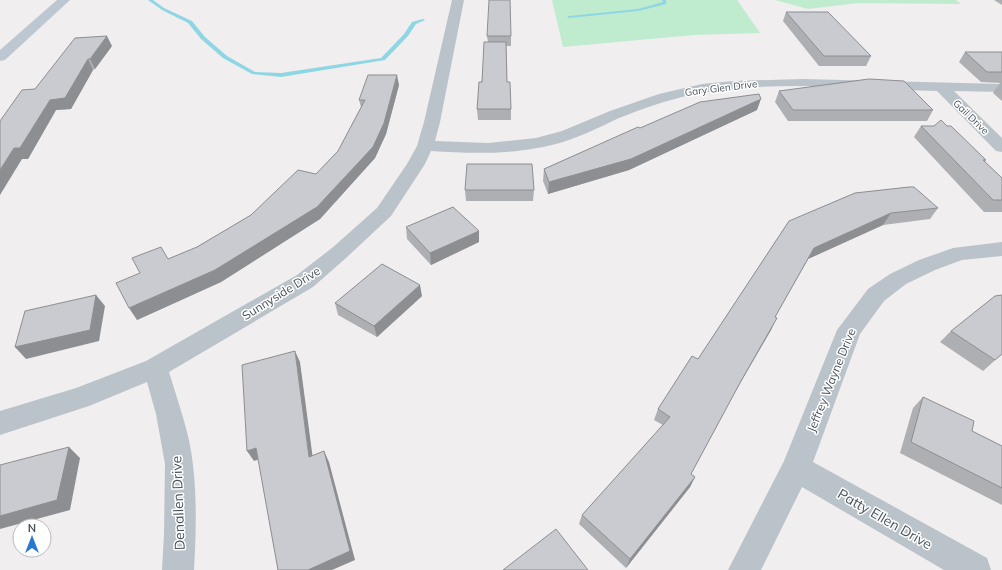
<svg xmlns="http://www.w3.org/2000/svg" width="1002" height="570" viewBox="0 0 1002 570" font-family="Mulish,sans-serif">
  <style>
    .green { fill: #bfebcf }
    .lines { fill: none; stroke-linecap: round; stroke-linejoin: round }
    .stream { fill: #8fd6e5; fill-rule: evenodd }
    .minor { fill: #bac3ca; fill-rule: evenodd }
    .secondary { fill: #bdc7d1; fill-rule: evenodd }
    .wall { fill: #adafb3 }
    .shaded-wall { fill: #8d8e92 }
    .building { fill: #c9cbd0; stroke: #8d8e92 }
    .labels { text-anchor: middle; dominant-baseline: central; stroke-width: 3; stroke-linejoin: round; paint-order: stroke }
    .far-street-label { font-size: 10px; fill: #48525a; stroke: #fff }
    .street-label { font-size: 12px; fill: #48525a; stroke: #fff }
    .near-street-label { font-size: 14px; fill: #48525a; stroke: #fff }
  </style>
  <rect width="100%" height="100%" fill="#f0eeee"/>
  <g class="green">
    <polygon points="552,0 737,0 760,33 693,35 563,47"/>
    <polygon points="775,0 956,0 961,4 858,3 808,9"/>
  </g>
  <g class="lines">
    <g class="stream">
      <polygon points="148,0 153,0 164,8 192,21 205,37 227,56 255,72 281,73 381,58 404,34 412,22 423,19 425,20 416,24 408,36 385,60 281,77 252,74 223,58 201,39 188,23 162,10"/>
      <polygon points="662,0 666,0 666,4 638,11 569,18 567,17 569,16 638,9 663,2"/>
    </g>
    <g class="minor">
      <path d="M452,0h12l-24,122 -5,19 53,2 48,-5 26,-7 48,-20 49,-17 43,-10 31,-3 70,-2 199,5v8l-48,-1 48,47v14l-6,-1 -59,-60c-81,-2 -166,-12 -246,4 -24,5 -49,14 -72,23 -17,8 -35,17 -53,23 -44,14 -90,13 -135,10l-6,13 -34,52 -45,42 -33,29 -144,85c9,30 21,62 24,93 4,35 3,70 1,105h-32l2,-36 1,-70 -9,-50 -9,-32 -58,24 -89,29v-24l76,-23 70,-27 151,-86 35,-27 45,-40 30,-44 10,-18 7,-24z"/>
      <polygon points="1002,242 1002,256 962,260 935,270 906,284 884,301 860,334 813,462 987,558 991,570 944,570 802,487 761,570 728,570 784,461 837,330 868,289 890,274 919,260 953,248"/>
    </g>
    <polygon class="secondary" points="57,0 70,0 5,60 0,61 0,50"/>
  </g>
  <g class="wall">
    <polygon points="994,0 1002,0 1002,5"/>
    <polygon points="786,12 871,56 866,66 819,66 783,21"/>
    <polygon points="487,36 511,36 511,46 506,46 507,82 511,109 511,120 478,120 477,109 488,42"/>
    <polygon points="112,46 95,69 93,70 71,109 56,110 28,159 22,159 35,89"/>
    <polygon points="965,52 1002,52 1002,101 993,93 1000,83 1002,83 981,82 959,62"/>
    <polygon points="399,85 386,134 375,158 320,219 221,282 137,320 140,273 168,259 197,247 251,215 316,174 338,151 361,107 359,100"/>
    <polygon points="779,91 933,110 927,121 788,121 775,102"/>
    <polygon points="757,110 629,170 548,194 543,181 544,169 640,128"/>
    <polygon points="921,126 947,126 986,160 985,162 1002,178 1002,212 984,212 914,137"/>
    <polygon points="465,190 534,190 533,201 466,201"/>
    <polygon points="938,208 930,219 883,225 808,259 775,317 771,330 735,392 691,474 695,477 690,487 626,568 579,524 582,515 663,425 654,420 658,409 698,359 789,221"/>
    <polygon points="406,227 479,231 479,242 431,265 407,239"/>
    <polygon points="422,296 377,337 338,315 335,303"/>
    <polygon points="951,331 1002,354 983,371 940,342"/>
    <polygon points="923,397 972,431 1002,446 1002,505 900,453 913,408"/>
  </g>
  <g class="shaded-wall">
    <polygon points="107,36 112,46 95,69 90,59"/>
    <polygon points="88,59 93,70 71,109 56,110 28,159 22,159 0,195 0,170 14,148 50,100"/>
    <polygon points="397,75 399,85 386,134 375,158 320,219 221,282 137,320 129,308 317,207"/>
    <polygon points="761,99 757,110 629,170 548,194 549,182"/>
    <polygon points="891,213 883,225 808,259 769,329 814,248"/>
    <polygon points="479,231 479,242 431,265 430,253"/>
    <polygon points="420,285 422,296 377,337 374,326"/>
    <polygon points="96,295 105,306 99,341 26,359 15,347"/>
    <polygon points="777,318 771,330 735,392 741,381"/>
    <polygon points="295,351 300,362 314,467 309,457"/>
    <polygon points="69,447 80,458 70,510 0,529 0,516"/>
    <polygon points="256,448 263,458 254,461 247,451"/>
    <polygon points="324,451 329,462 355,560 332,570 308,570"/>
    <polygon points="695,477 690,487 626,568 630,559"/>
  </g>
  <g class="building">
    <polygon points="489,0 510,0 511,36 487,36"/>
    <polygon points="786,12 828,12 871,56 824,56"/>
    <polygon points="107,36 90,59 88,59 65,98 50,100 20,148 14,148 0,170 0,121 22,90 35,89 75,38"/>
    <polygon points="484,42 506,42 507,82 510,82 511,109 477,109 479,82 482,82"/>
    <polygon points="965,52 1002,52 1002,72 987,72"/>
    <polygon points="368,75 397,75 384,123 373,147 317,207 215,270 129,308 116,283 140,273 132,258 161,247 168,259 197,247 251,215 298,170 316,174 338,151 365,100 359,100"/>
    <polygon points="869,79 904,81 933,110 793,110 779,91"/>
    <polygon points="759,94 761,99 631,159 549,182 544,169 638,127 640,128 700,102"/>
    <polygon points="941,120 947,126 951,126 986,160 983,160 1002,178 1002,200 993,200 921,126 934,126"/>
    <polygon points="467,164 532,164 534,190 465,190"/>
    <polygon points="909,187 914,187 938,208 891,213 814,248 775,317 777,318 741,381 691,474 695,477 630,559 582,515 670,417 658,409 692,356 698,359 789,221 855,193"/>
    <polygon points="453,207 479,231 430,253 406,227"/>
    <polygon points="382,264 420,285 374,326 335,303"/>
    <polygon points="96,295 90,330 15,347 25,311"/>
    <polygon points="1002,295 1002,354 995,360 951,331 995,296"/>
    <polygon points="295,351 309,457 324,451 350,551 308,570 278,570 256,448 247,451 242,365"/>
    <polygon points="923,397 974,421 972,431 1002,446 1002,488 911,442"/>
    <polygon points="69,447 57,500 0,516 0,465"/>
    <polygon points="556,529 588,570 503,570"/>
  </g>
  <g class="labels">
    <g class="far-street-label">
      <text transform="translate(721 88) rotate(-7)">Gary Glen Drive</text>
      <text transform="translate(971 117) rotate(44)">Gail Drive</text>
    </g>
    <g class="street-label">
      <text transform="translate(281 293) rotate(-32)">Sunnyside Drive</text>
      <text transform="translate(831 380) rotate(-68)">Jeffrey Wayne Drive</text>
    </g>
    <g class="near-street-label">
      <text transform="translate(178 503) rotate(-92)">Denallen Drive</text>
      <text transform="translate(885 519) rotate(30)">Patty Ellen Drive</text>
    </g>
  </g>
  <g transform="translate(32 538)"><circle r="19" fill="#ffffff" stroke="#b6babd"/>
  <path d="M0-3L7 15L0 10L-7 15Z" fill="#2677d2"/>
  <text y="-6" font-size="11" font-weight="bold" text-anchor="middle" fill="#48525a">N</text>
  </g>
</svg>
